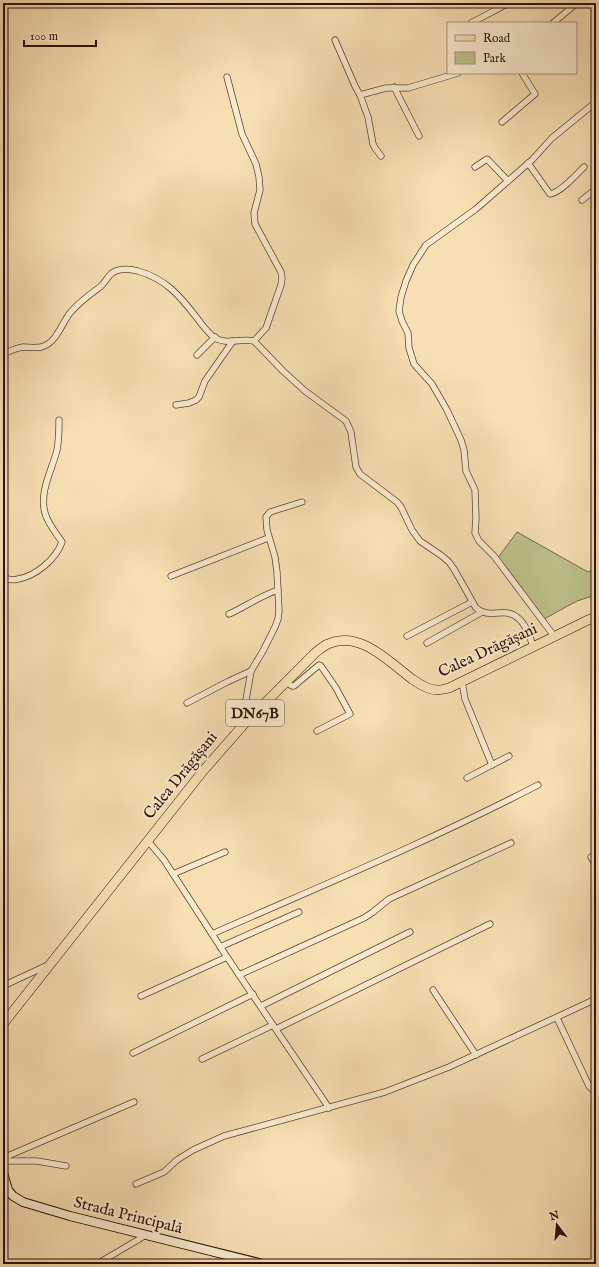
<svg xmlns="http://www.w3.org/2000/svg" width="599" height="1267" viewBox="0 0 599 1267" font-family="'IM FELL English',serif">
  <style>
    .green { fill: #bec18a; stroke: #756948 }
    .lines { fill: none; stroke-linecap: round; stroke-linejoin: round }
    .street-casing { stroke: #5e4432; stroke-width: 7 }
    .secondary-casing { stroke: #2c1107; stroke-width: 10 }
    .primary-casing { stroke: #2c1107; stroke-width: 10 }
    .street { stroke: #f9eacd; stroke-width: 5.5 }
    .secondary { stroke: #f9eacd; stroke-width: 8 }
    .primary { stroke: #f6dfb2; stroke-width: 9 }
    .labels { text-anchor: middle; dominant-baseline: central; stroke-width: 4; stroke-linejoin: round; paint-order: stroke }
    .shield { fill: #f9eacd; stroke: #6a5242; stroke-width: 1 }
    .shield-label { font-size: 15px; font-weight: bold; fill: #2c1107 }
    .street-label { font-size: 16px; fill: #2c1107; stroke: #f9eacd }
  </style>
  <rect width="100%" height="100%" fill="#f6dfb2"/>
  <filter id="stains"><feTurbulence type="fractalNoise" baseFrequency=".005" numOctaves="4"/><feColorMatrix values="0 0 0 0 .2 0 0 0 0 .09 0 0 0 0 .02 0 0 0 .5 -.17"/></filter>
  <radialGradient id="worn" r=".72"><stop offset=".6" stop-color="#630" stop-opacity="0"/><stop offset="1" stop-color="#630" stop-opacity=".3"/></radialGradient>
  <polygon class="green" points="517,532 588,572 596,569 596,595 577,601 544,619 497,559"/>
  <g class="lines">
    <defs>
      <g id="street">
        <polyline points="471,23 509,3"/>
        <polyline points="553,23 577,3"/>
        <polyline points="335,40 355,86 360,95 368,117 373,144 375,148 381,156"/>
        <polyline points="227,77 242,134 256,164 259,177 260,190 254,213 255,224 281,272 282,278 281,285 266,328 254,341"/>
        <polyline points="394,87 419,136"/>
        <polyline points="360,95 386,88 408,88 458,73"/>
        <polyline points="502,122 535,94 522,73"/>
        <path d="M528,163l22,31c10,-1 27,-20 34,-27"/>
        <polyline points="475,167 487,159 508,181"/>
        <polyline points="582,200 596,189"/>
        <path d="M3,354c7,-3 13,-6 20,-7 7,0 15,2 21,-1 13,-5 18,-23 26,-33 9,-11 19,-18 30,-26 5,-4 7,-10 12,-14 8,-5 18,-4 26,-2 28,8 42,25 59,47 5,7 11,15 18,20 12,7 26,0 39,3l29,30 22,20 41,30 5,11 5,35 4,7 37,28 4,5 11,23 8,11 22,15 7,6 5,7 22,39c15,12 28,-2 42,10 8,6 12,19 15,28"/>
        <polyline points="197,355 215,337"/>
        <polyline points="176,405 189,403 196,400 199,397 205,381 233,341"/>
        <polyline points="171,576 268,538"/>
        <path d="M3,578c5,1 11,3 15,1 18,-3 38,-20 44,-37 -6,-9 -14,-18 -17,-29 -6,-21 7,-43 12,-63 2,-10 2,-20 2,-30"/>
        <path d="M229,614c16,-7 31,-18 49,-24"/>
        <polyline points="407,636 472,602"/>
        <polyline points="554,636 494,556 479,541 475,533 476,518 475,490 466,471 464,450 461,440 447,410 432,384 414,364 409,348 408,333 402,321 399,311 401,297 406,281 413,265 426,245 476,209 532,160 552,138 596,102"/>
        <polyline points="427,643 482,612"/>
        <polyline points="286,682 292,686 294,686 319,665 321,666 336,688 350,714 317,731"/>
        <polyline points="462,682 465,699 492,765"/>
        <polyline points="187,703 227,682 251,671"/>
        <polyline points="246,722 243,717 251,671 263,651 275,627 278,619 279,611 277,572 275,557 267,530 266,517 270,512 302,502"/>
        <polyline points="467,778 509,756"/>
        <polyline points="148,841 164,860 225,954 329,1108"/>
        <polyline points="591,857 596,866"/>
        <polyline points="173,874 225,852"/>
        <path d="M212,934c109,-48 220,-94 326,-149"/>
        <polyline points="220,947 299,912"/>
        <polyline points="239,975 364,918 373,912 389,899 511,843"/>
        <polyline points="3,986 48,965"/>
        <polyline points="433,990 476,1055"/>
        <polyline points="141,996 227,957"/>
        <polyline points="261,1006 410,932"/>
        <polyline points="557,1018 589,1086 596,1093"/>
        <polyline points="276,1029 490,924"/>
        <polyline points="133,1053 253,994"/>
        <polyline points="202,1059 273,1025"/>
        <polyline points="3,1158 134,1102"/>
        <polyline points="3,1161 37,1161 66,1166"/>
        <polyline points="136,1184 164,1172 177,1160 193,1150 224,1136 385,1092 449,1067 596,999"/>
        <polyline points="97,1264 141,1238 145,1234"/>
        <polyline points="231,1264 239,1258"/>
      </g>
      <polyline id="secondary" points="3,1173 8,1190 13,1196 23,1202 70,1216 263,1264"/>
      <path id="primary" d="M3,1024l200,-253 43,-49 69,-69c4,-3 8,-7 13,-9 32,-14 60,17 84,35 7,5 16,11 25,11 4,0 8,-1 12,-2l139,-68 8,-3"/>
    </defs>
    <use href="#street" class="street-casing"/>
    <use href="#secondary" class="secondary-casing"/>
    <use href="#primary" class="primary-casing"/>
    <use href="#street" class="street"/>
    <use href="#secondary" class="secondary"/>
    <use href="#primary" class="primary"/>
  </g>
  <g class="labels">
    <rect class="shield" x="226" y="700" width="58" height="26" rx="3"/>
    <g class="shield-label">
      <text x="255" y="713">DN67B</text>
    </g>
    <g class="street-label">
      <text transform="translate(488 651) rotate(-25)">Calea Drăgășani</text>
      <text transform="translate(181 776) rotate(-51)">Calea Drăgășani</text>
      <text transform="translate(128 1216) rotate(14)">Strada Principală</text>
    </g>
  </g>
  <rect width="599" height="1267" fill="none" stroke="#f6dfb2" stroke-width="16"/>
  <rect x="4" y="4" width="591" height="1259" fill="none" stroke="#2c1107" stroke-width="2"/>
  <rect x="8" y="8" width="583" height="1251" fill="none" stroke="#2c1107"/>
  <rect x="447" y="22" width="130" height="52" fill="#f9eacd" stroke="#a7937e"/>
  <rect x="455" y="35" width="20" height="6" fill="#f6dfb2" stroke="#a7937e"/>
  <text x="483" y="42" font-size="12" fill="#2c1107">Road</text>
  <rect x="455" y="52" width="20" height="12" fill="#bec18a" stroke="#a7937e"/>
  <text x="483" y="62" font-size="12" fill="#2c1107">Park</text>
  <g transform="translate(557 1225) rotate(344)" stroke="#f9eacd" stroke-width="3" paint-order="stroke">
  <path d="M0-3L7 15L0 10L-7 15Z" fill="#2c1107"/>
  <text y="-6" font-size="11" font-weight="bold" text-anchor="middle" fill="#2c1107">N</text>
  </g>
  <path d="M24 40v6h72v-6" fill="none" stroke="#2c1107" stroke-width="2"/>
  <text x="30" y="40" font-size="12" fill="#2c1107" stroke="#f9eacd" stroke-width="3" paint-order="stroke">100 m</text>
  <rect width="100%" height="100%" filter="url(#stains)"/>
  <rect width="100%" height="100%" fill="url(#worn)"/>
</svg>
